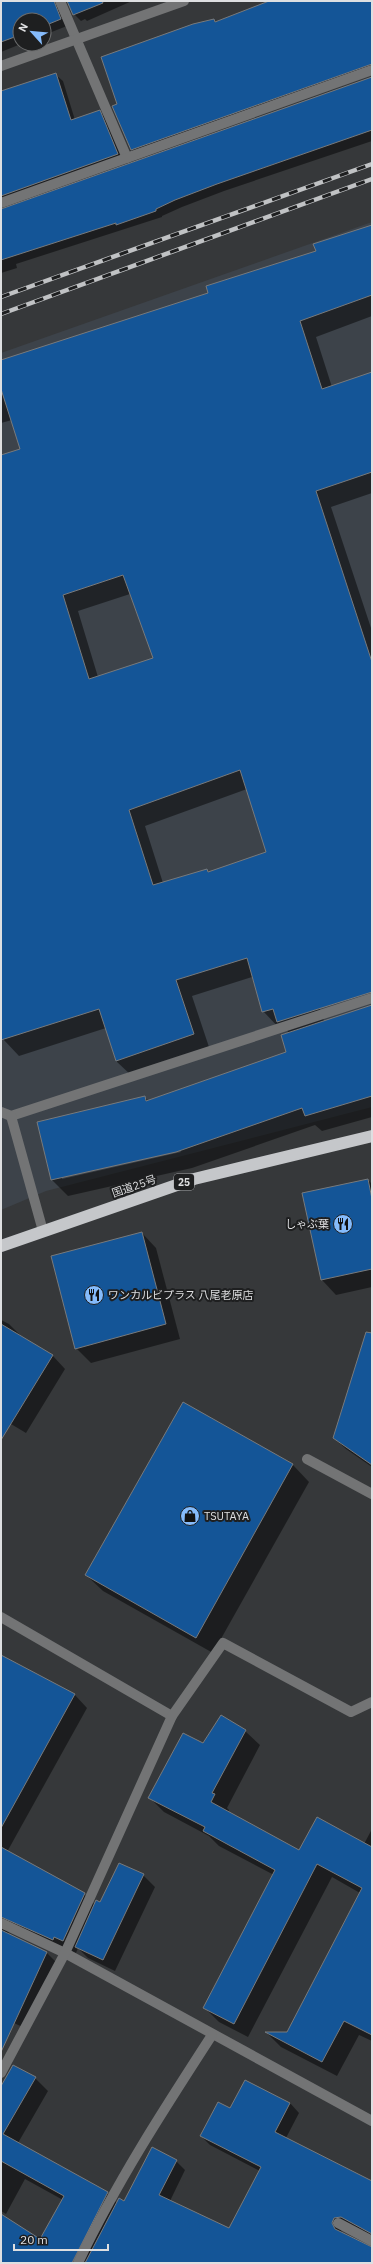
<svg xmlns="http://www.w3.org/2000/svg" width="373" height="2264" viewBox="0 0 373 2264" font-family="'IBM Plex Sans','Noto Sans JP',sans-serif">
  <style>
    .built { fill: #3d434a }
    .shadow { fill: #0007; fill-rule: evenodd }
    .building { fill: #145597; stroke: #787a7c; fill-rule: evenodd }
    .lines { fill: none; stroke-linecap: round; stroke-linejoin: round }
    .minor { stroke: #737475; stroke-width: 10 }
    .highway { stroke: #c5c7ca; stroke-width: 12 }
    .rail-casing { stroke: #c0c2c4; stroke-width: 4.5 }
    .rail { stroke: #1e1f20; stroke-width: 3; stroke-dasharray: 9; stroke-linecap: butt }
    .labels { text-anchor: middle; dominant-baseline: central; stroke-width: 4; stroke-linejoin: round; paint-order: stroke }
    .shield { fill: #1e1f20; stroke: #a4a5a7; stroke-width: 1 }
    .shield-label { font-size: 10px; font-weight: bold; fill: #dedfe1 }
    .street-label { font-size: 11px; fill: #dedfe1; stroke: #1e1f20 }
    .poi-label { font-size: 11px; fill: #dedfe1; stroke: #1e1f20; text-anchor: start }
  </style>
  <rect width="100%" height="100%" fill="#36383a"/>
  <polygon class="built" points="372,222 372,1107 46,1191 1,1210 1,353"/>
  <g class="shadow">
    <polygon points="1,1 132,1 87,21 85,19 81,21 74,14 69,3 65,1 67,26 44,35 44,20 20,20 21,44 1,52"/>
    <polygon points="283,1 372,1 372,72 138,156 131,149 119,104 213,20 216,22"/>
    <polygon points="56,75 63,81 75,120 99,111 106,118 124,161 6,203 1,210 372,78 372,141 224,191 182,207 162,216 162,217 16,264 17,268 1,273 1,92"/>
    <path d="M372,226v90l-56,21 16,50 40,-14v120l-41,14 41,124v357l-53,18 7,21 46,-13v103l-50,14 -7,-6 -123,43 -124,28 -16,-16 92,-83 5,4 138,-48 2,-20 -6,-7 -4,2 -16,-17 -11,-34 -60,19 18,54 -77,27 -17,-16 -10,-33 -87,28 -16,-17 -2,-5v-578l20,-7 -9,-29 -11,3v-61l209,-69 107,-41zM130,594l24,65 -56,18 -20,-66zM247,789l21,63 -58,21 -3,-3 -44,13 -18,-57zM180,1150l1,2 -119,27v-2z"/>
    <polygon points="368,1180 372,1184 372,1287 336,1295 322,1280"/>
    <polygon points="142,1233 156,1248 180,1339 91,1363 76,1348"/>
    <polygon points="1,1320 9,1324 22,1337 53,1356 65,1369 26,1433 1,1418"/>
    <polygon points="372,1384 372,1467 346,1449 334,1438"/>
    <polygon points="183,1403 293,1465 309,1482 213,1653 103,1591 86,1575"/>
    <polygon points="1,1656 75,1695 87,1708 7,1852 84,1894 95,1905 101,1903 143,1875 155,1887 115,1971 88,1958 78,1948 76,1953 13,1929 8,1933 7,1934 47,1953 59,1965 29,2030 1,2017"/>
    <polygon points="245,1731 260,1745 227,1808 229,1810 228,1812 299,1851 364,1844 372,1829 372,2041 359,2035 337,2076 281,2047 267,2033 287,2033 360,1893 332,1877 248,2037 219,2022 204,2007 274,1875 219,1846 209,1836 164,1812 149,1797 203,1745"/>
    <polygon points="35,2078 48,2091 18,2143 107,2193 117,2203 125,2203 176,2161 185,2170 170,2201 229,2229 260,2171 210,2145 201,2136 231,2110 290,2103 299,2113 286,2138 372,2185 372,2237 341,2230 342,2233 372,2247 372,2263 1,2263 1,2216 40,2240 63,2200 25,2179 6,2214 1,2211 1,2089"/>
  </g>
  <g class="building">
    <polygon points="1,1 54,1 61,19 44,26 44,20 20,20 20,35 1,42"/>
    <polygon points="67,1 102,1 103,3 73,15"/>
    <polygon points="269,1 372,1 372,64 131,150 112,106 117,104 101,57 193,24 214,19 215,22"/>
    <polygon points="56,73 71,120 100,110 118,154 1,196 1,91"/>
    <polygon points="372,77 372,130 217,184 175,200 156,209 156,211 116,225 116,223 1,260 1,209"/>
    <path d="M372,225v70l-72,26 22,68 50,-17v100l-56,19 56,171v330l-95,30 -4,-13 -11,3 -15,-54 -71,22 18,54 -78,27 -17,-52 -98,31v-585l19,-6 -19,-60v-29l207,-67 -2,-7 110,-35 -3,-7zM123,575l30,83 -64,21 -26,-84zM240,770l26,82 -58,20 -1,-3 -54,16 -24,-75z"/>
    <polygon points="372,1005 372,1096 305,1116 302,1108 176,1152 51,1180 37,1122 145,1096 146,1101 286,1052 281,1035"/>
    <polygon points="368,1179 372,1199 372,1269 321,1280 302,1193"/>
    <polygon points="142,1232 166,1324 75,1349 51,1256"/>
    <polygon points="1,1324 53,1355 1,1440"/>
    <polygon points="366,1332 372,1333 372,1465 333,1438"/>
    <polygon points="183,1402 293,1464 196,1638 85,1575"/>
    <polygon points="1,1655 75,1694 1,1828"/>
    <polygon points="221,1715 246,1730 212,1793 215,1794 211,1802 299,1850 317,1817 372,1847 372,2035 344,2021 322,2062 265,2032 287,2032 362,1888 317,1864 234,2024 203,2008 275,1870 203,1831 205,1827 148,1798 183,1733 203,1743"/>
    <polygon points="1,1847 85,1893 63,1941 54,1937 53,1940 1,1917"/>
    <polygon points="119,1863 144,1874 103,1960 75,1947 96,1900 100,1902"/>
    <polygon points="1,1930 47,1952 1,2052"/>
    <polygon points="13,2065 36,2077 3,2134 108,2192 72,2263 1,2263 1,2214 40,2239 64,2196 1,2161 1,2086"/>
    <polygon points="245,2080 290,2103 275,2132 372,2181 372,2234 341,2217 334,2218 332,2223 335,2229 372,2247 372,2263 85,2263 119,2198 124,2201 152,2147 177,2160 159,2195 229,2228 261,2167 200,2136 218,2102 230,2108"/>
  </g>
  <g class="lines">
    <g class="minor">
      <polyline points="60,1 127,158"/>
      <polyline points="1,66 184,1"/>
      <polyline points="1,203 372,70"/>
      <polyline points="1,1112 11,1116 372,998"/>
      <polyline points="11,1116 43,1231"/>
      <polyline points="307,1459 372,1494"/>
      <polyline points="1,1617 172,1716"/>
      <polyline points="1,1923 65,1953 372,2121"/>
      <polyline points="1,2073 65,1953 172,1716 223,1643 351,1712 372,1702"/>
      <polyline points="338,2223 372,2241"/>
      <path d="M78,2263c38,-80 86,-154 134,-228"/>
    </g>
    <polyline class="highway" points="1,1246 194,1179 372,1136"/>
    <defs>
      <g id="rail">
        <polyline points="1,297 372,164"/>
        <polyline points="1,314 372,179"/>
      </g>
    </defs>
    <use href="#rail" class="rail-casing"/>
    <use href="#rail" class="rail"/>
  </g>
  <defs>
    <symbol id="restaurant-disc" viewBox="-11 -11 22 22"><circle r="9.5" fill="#85bbfb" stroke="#1e1f20"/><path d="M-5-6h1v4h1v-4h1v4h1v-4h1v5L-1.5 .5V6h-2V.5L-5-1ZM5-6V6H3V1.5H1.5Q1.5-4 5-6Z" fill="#111"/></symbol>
    <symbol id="shop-disc" viewBox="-11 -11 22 22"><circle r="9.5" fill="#85bbfb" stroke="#1e1f20"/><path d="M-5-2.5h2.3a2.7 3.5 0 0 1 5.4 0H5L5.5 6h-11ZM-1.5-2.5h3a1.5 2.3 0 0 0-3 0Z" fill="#111"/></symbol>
  </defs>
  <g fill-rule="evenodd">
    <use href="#restaurant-disc" x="332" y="1213" width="22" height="22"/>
    <use href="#restaurant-disc" x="83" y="1284" width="22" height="22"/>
    <use href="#shop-disc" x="179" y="1505" width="22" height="22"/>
  </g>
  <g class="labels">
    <rect class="shield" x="174" y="1174" width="20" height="16" rx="3"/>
    <g class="shield-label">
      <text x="184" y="1182">25</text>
    </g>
    <g class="street-label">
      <text transform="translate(134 1186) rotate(-19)">国道25号</text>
    </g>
    <g class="poi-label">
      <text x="329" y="1224" text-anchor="end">しゃぶ葉</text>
      <text x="108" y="1295">ワンカルビプラス 八尾老原店</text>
      <text x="204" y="1516">TSUTAYA</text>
    </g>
  </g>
  <rect width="373" height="2264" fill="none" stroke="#dedfe1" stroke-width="4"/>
  <g transform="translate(32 32) rotate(297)"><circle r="19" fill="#1e1f20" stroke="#6b6c6d"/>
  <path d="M0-3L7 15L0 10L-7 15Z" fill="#85bbfb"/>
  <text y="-6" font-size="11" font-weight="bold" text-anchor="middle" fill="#dedfe1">N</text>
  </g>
  <path d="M14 2244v6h94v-6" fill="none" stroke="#dedfe1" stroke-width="2"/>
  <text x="20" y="2244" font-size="12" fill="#dedfe1" stroke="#1e1f20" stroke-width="3" paint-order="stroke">20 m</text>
</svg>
